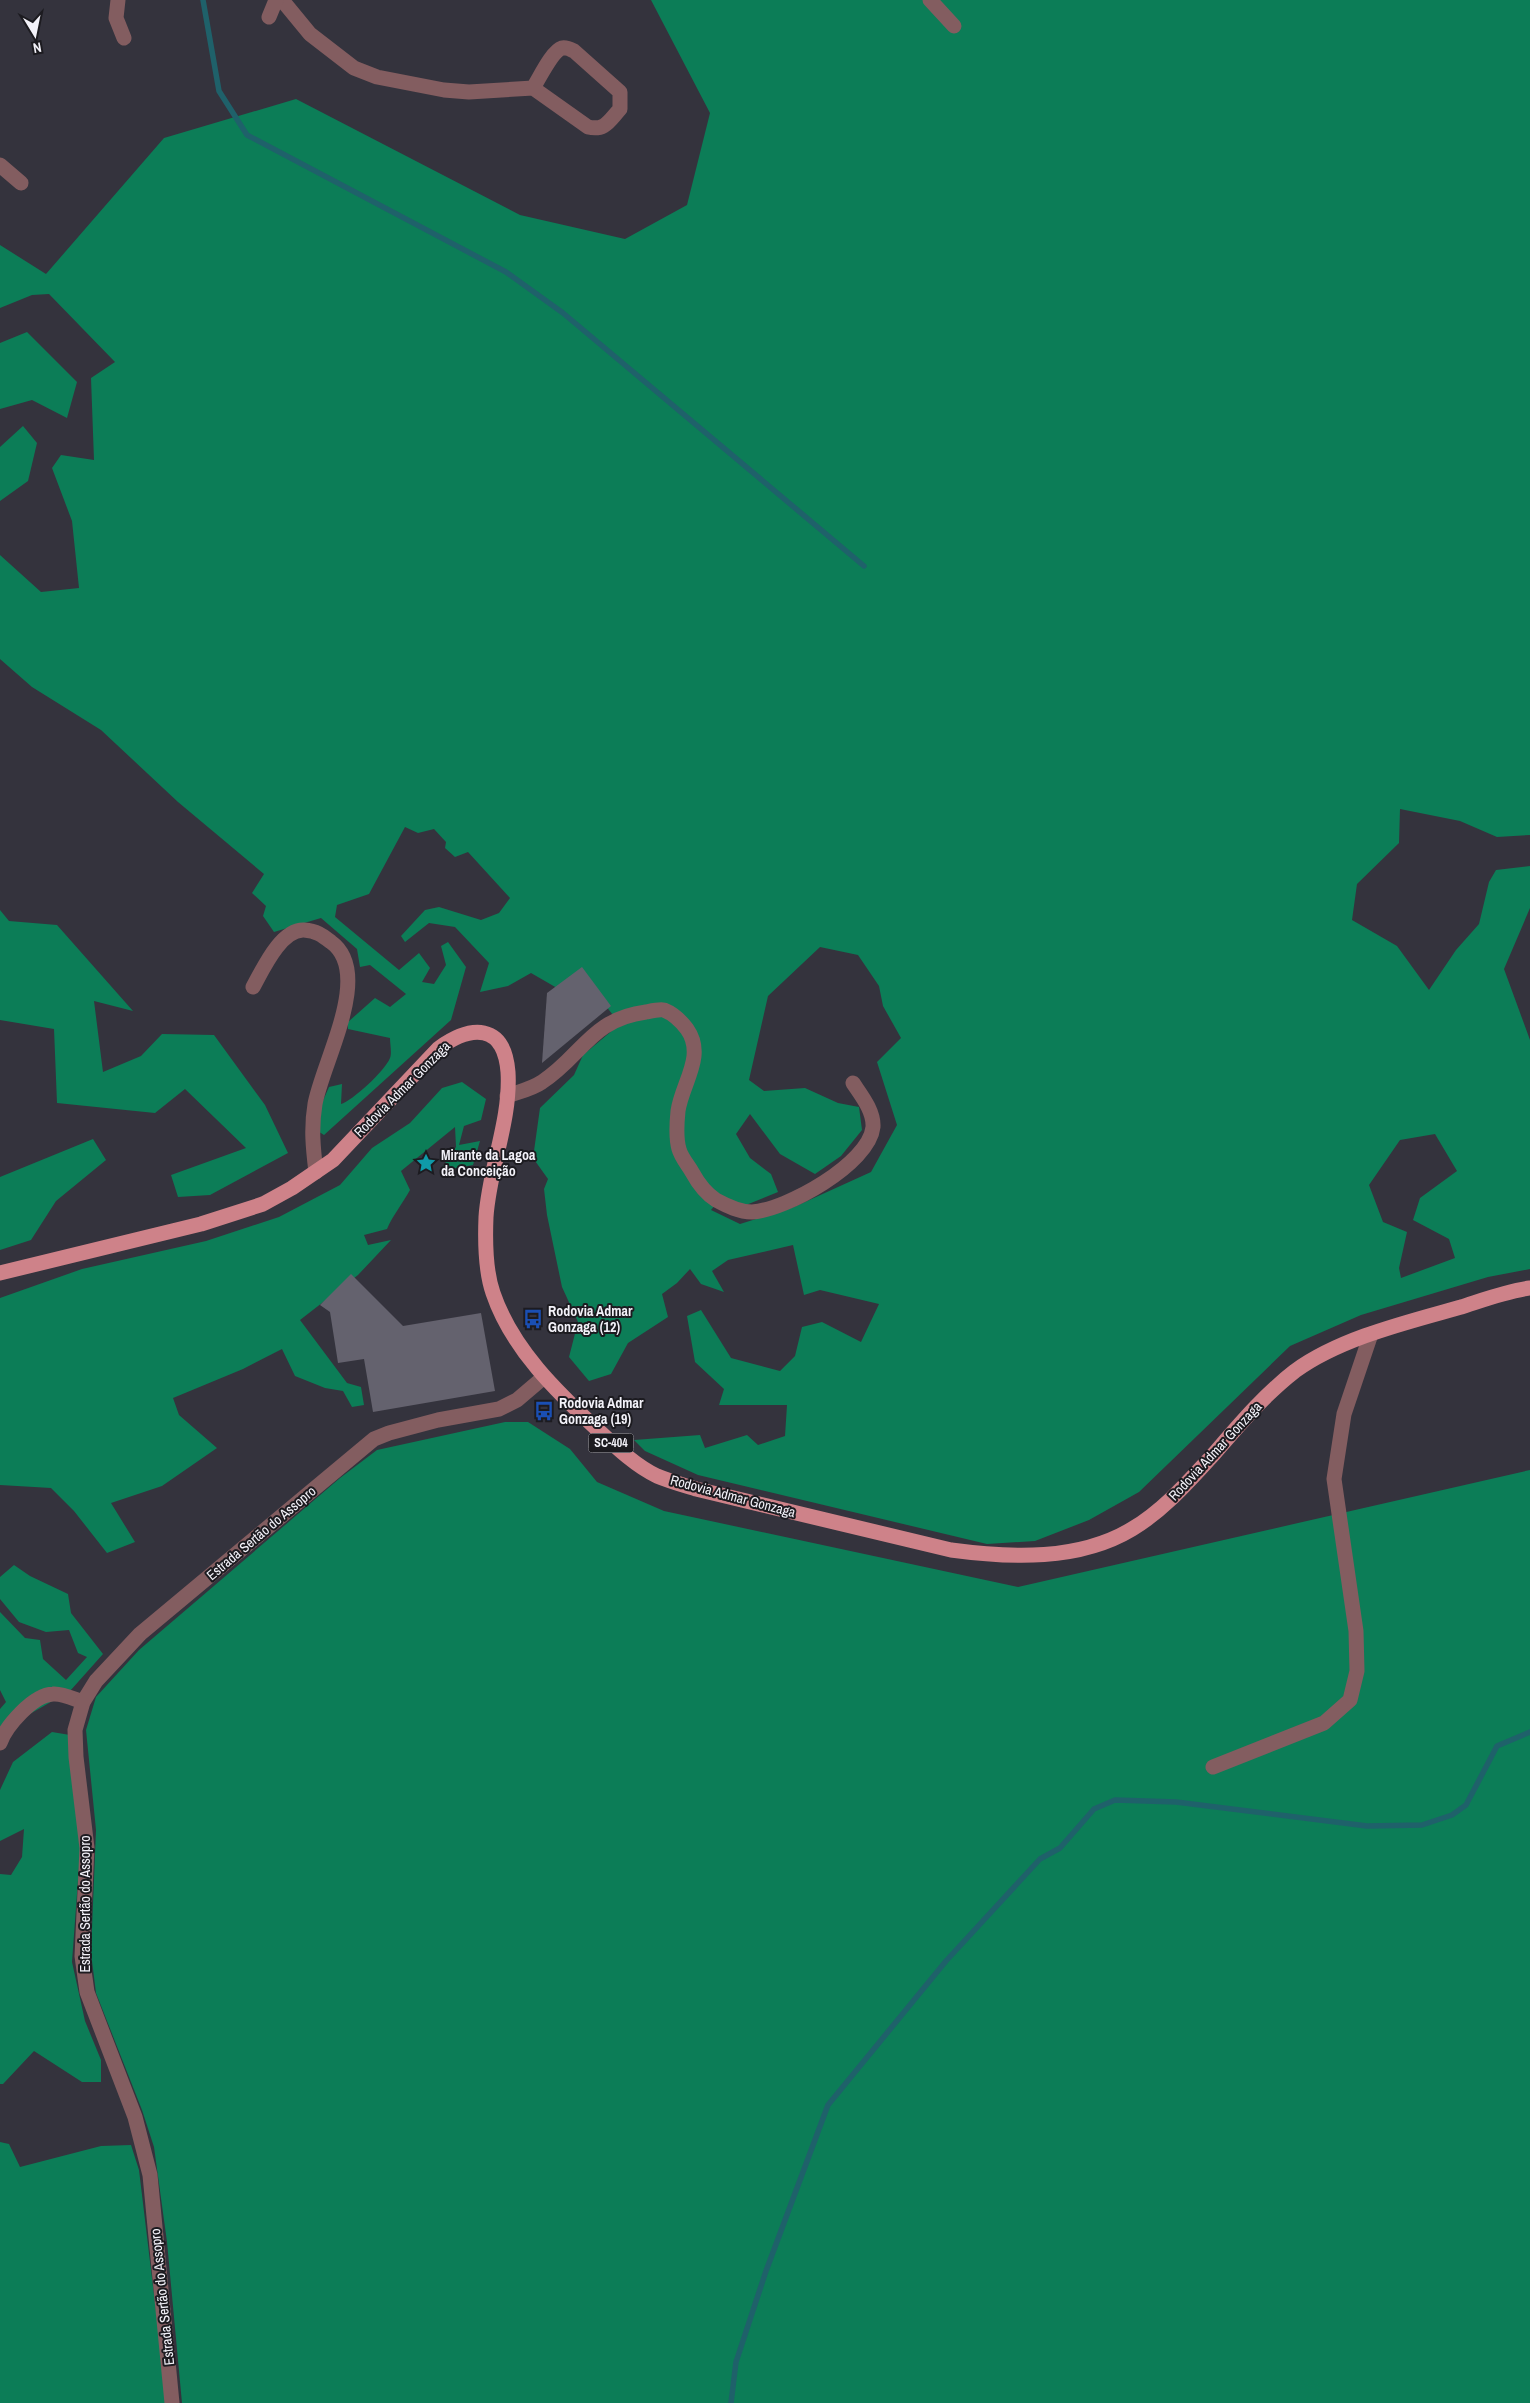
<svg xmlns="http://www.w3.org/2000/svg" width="1530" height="2403" viewBox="0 0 1530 2403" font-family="'Archivo Narrow',sans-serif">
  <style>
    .forest { fill: #0c7d57; fill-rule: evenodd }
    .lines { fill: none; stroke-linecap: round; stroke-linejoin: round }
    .stream { stroke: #1f616a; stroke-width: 5.5 }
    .building { fill: #64626e }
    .minor { stroke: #835d60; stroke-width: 15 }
    .major { stroke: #ce8289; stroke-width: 15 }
    .labels { text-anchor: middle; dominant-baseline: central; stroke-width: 4; stroke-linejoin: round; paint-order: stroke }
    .shield { fill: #1c1b20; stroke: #b2b2b8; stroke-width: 1 }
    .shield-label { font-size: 12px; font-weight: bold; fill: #f3f2f9 }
    .street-label { font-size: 14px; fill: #f3f2f9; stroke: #1c1b20 }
    .poi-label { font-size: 14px; font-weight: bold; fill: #f3f2f9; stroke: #1c1b20; text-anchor: start }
  </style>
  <rect width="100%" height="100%" fill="#34333d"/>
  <g class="forest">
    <path d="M651,0h879v835l-33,2 -37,-16 -60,-12 -1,34 -42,41 -5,36 45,26 32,44 27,-40 23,-26 10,-42 7,-12 34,-4v42l-26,61 26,71v229l-42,8 -127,38 -71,31 -151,146 -50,28 -54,21 -48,3 -289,-69 -53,-24 -11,-11 66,-5 5,13 42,-13 11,10 27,-9 2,-31h-68l5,-16 -29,-27 -8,-46 14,-6 30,48 49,13 15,-15 7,-29 20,-5 39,20 18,-38 -59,-14 -16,5 -11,-50 -65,15 -16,11 12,21 -23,-8 -11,-15 -13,14 -15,11 6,23 -40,26 -17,31 -22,7 -20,-24 9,-35 -16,-35 -15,-72 -3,-26 4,-10 -15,-21 7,-50 34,-33 9,-20 37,-31 -40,-51 -23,15 -26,-15 -23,13 -28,6 9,-29 -34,-36 -26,-4 -24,19 -4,-6 24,-26 14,-3 42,13 18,-7 11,-15 -42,-46 -13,5 -10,-9 1,-6 -12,-13 -16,4 -13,-6 -36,67 -32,11 -2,12 64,53 20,-17 11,15 -8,14 12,2 12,-19 -5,-19 7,-4 18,25 -15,53 -127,115 -11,-7 4,-14 12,-27 13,-3 -1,20c11,-3 44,-33 49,-46 2,-5 0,-14 0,-20l-42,-9v-7l27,-24 15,9 16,-13 -36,-29 -10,2 -3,-18 -36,-31 -47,14 -11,-16 3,-10 -14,-13 12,-19 -86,-72 -77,-72 -69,-43 -32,-28v-104l41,37 38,-4 -7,-67 -20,-53 9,-13 33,5 -3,-82 24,-16 -66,-68 -17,1 -32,13v-63l46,29 118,-136 132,-39 224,116 105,24 62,-34 23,-92zM820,947l38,8 21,31 4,20 18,32 -24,24 20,63 -26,47 -77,35 -54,17 -29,-14 9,-11 26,6 32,-13 -7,-18 -21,-16 -14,-24 14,-20 30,40 35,20 26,-18 21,-26 -3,-23 -21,-4 -33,-15 -41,3 -15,-11 19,-84zM1435,1134l22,37 -37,27 -7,22 36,19 6,19 -54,20 -2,-10 8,-36 -24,-10 -14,-37 31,-45z"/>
    <polygon points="27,332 77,382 67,418 32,400 0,409 0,343"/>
    <polygon points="23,426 37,443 28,481 0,501 0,447"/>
    <polygon points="0,910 9,921 57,925 133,1011 94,1001 103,1072 141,1056 162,1034 214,1035 265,1105 288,1153 210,1195 178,1197 171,1175 246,1148 185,1089 155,1113 57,1103 54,1029 0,1020"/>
    <path d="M462,1082l24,17 -5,21 -17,6 -5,19 21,-4 -7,24 -33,6 16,-24 -1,-20 -54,44 9,19c-7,13 -17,25 -23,39l-23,6 4,10 23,-5 -33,35 -58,45 47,63 14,4 3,18 -12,2 -9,-16 -18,-3 -30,-12 -13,-27 -39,20 -70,29 6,17 38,33 -55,38 -51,17 24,39 -28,11 -33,-42 -23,-23 -51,-3v-187l82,-29 124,-28 73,-24 61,-32 32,-37 38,-25 32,-35z"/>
    <polygon points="93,1139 106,1160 56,1201 31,1240 0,1250 0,1177"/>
    <polygon points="505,1422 528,1422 570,1449 597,1482 664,1511 1018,1587 1530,1470 1530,2403 182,2403 167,2242 154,2147 142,2110 96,1993 91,1953 96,1830 86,1730 96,1697 139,1650 340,1478 377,1450"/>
    <polygon points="14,1565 30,1576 68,1594 71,1613 103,1654 70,1691 0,1731 0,1709 6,1702 0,1690 0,1612 25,1638 40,1640 43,1659 66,1680 87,1657 78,1653 69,1630 46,1632 19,1622 0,1599 0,1577"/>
    <polygon points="52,1732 70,1735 81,1839 72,1962 85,2021 101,2060 101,2082 82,2082 34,2051 3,2084 0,2084 0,1874 11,1875 22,1857 24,1829 0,1841 0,1790 13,1762"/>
    <polygon points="0,2142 9,2144 20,2167 101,2146 131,2145 139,2170 167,2403 0,2403"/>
  </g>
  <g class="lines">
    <g class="stream">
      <polyline points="203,0 219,91 247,135 506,272 563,313 864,566"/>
      <polyline points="731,2403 736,2362 766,2271 828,2105 946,1961 1040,1859 1060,1848 1094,1809 1115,1800 1176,1802 1367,1826 1422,1825 1452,1815 1466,1805 1497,1746 1530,1732"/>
    </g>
  </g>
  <g class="building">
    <polygon points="582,967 611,1006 542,1063 547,993"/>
    <polygon points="351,1274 403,1326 481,1313 495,1391 373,1412 364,1359 338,1363 330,1312 320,1305"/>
  </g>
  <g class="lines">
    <g class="minor">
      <polyline points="118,0 116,18 124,38"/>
      <path d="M282,0l28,34 44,34 23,9 67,13 25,2 64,-4 55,39c17,4 21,-6 32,-18v-17l-46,-41c-4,-2 -8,-4 -12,-3 -10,3 -23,31 -29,40"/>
      <polyline points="930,0 954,26"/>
      <polyline points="269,17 276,0"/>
      <polyline points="0,165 21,183"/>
      <path d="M253,987c10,-18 28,-58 51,-57 13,1 18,5 27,12 43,31 -9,121 -16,162 -4,24 -2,44 1,68"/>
      <path d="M507,1096c11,-4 25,-7 35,-14 40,-26 49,-63 104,-70 5,-1 13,-3 18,-2 10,4 17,11 23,19 19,27 -5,54 -9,82 -1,10 -2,28 1,38 2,8 9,16 13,23 6,11 13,21 24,28 11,6 23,12 36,12 34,-2 117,-48 121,-85 1,-16 -12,-32 -20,-44"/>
      <path d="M0,1743c6,-17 33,-48 53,-49 9,-1 21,5 30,8"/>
      <polyline points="1213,1767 1324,1723 1350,1700 1357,1671 1356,1631 1334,1479 1344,1414 1371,1334"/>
      <polyline points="172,2403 150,2175 135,2117 87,1992 82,1956 87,1848 76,1757 75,1730 83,1702 96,1681 140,1634 374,1439 389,1433 438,1420 499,1409 517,1400 544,1377"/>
    </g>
    <path class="major" d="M0,1273l201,-49 62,-20 29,-16 41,-28 106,-112c32,-23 65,-25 69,24 3,48 -19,97 -22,145 -1,24 -1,53 7,76 19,56 64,99 107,139 17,16 36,34 57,44 12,5 26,9 39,13l255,61c60,8 128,11 181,-21 32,-19 57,-48 81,-74 26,-30 51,-60 82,-84 45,-33 113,-49 166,-64 22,-7 46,-16 69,-19"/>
  </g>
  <defs>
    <symbol id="sight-bare" viewBox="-9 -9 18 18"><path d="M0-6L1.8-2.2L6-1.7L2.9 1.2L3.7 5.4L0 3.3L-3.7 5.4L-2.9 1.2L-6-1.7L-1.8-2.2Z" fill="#0f9aa8" stroke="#1c1b20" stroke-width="2.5" paint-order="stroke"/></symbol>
    <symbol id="bus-bare" viewBox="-9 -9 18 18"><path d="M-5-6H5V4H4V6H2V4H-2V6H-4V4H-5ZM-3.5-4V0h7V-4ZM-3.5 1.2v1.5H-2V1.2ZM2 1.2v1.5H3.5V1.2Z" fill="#1a4fb4" stroke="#1c1b20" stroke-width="2.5" paint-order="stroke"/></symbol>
  </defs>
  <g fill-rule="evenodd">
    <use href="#sight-bare" x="412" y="1149" width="28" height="28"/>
    <use href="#bus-bare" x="519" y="1305" width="28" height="28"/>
    <use href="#bus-bare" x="530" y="1397" width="28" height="28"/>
  </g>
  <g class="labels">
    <rect class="shield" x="588.5" y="1433.5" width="45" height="19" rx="4"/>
    <g class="shield-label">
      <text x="611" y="1443">SC-404</text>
    </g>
    <g class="street-label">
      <text transform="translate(402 1089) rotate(-45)">Rodovia Admar Gonzaga</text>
      <text transform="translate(1215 1451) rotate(-47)">Rodovia Admar Gonzaga</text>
      <text transform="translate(733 1496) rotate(15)">Rodovia Admar Gonzaga</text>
      <text transform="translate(261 1533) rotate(-40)">Estrada Sertão do Assopro</text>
      <text transform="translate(85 1904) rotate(-90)">Estrada Sertão do Assopro</text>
      <text transform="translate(162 2297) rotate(-96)">Estrada Sertão do Assopro</text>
    </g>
    <g class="poi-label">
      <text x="441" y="1155">Mirante da Lagoa<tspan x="441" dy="16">da Conceição</tspan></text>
      <text x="548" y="1311">Rodovia Admar<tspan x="548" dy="16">Gonzaga (12)</tspan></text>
      <text x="559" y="1403">Rodovia Admar<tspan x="559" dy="16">Gonzaga (19)</tspan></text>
    </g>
  </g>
  <g transform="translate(35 35) rotate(170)" stroke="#1c1b20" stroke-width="4" paint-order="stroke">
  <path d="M0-4L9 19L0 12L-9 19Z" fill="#f3f2f9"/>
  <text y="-8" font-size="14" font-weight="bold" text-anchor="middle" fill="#f3f2f9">N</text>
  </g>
</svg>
